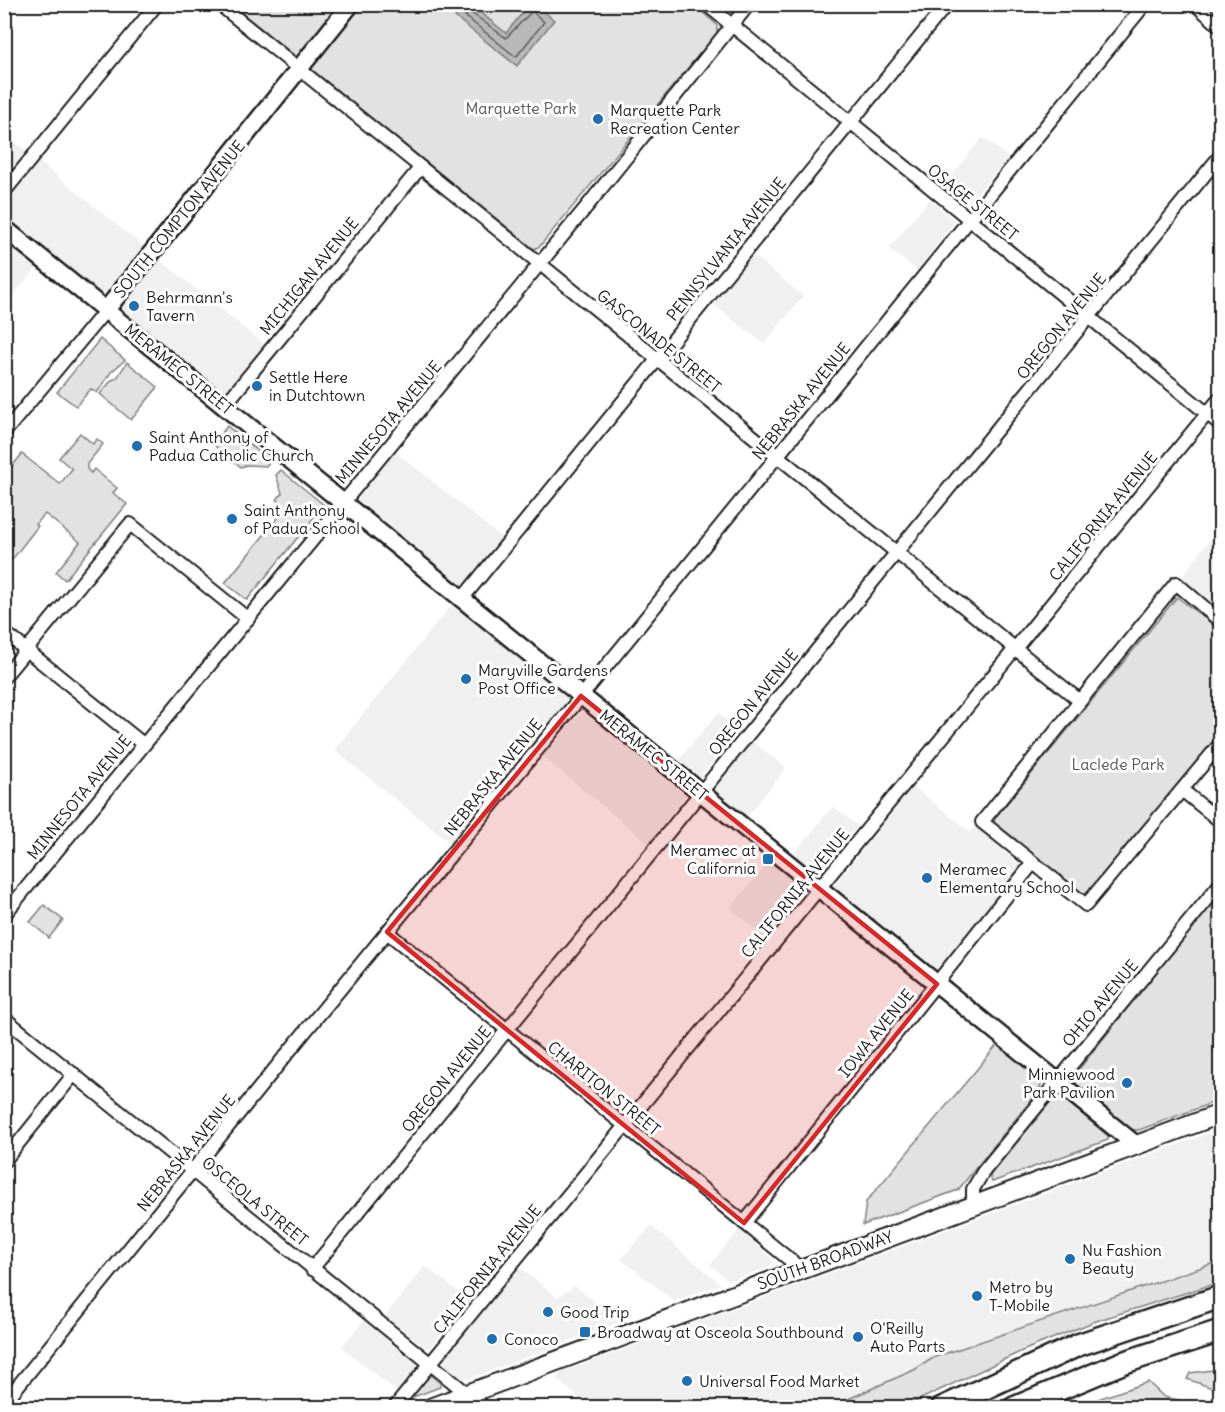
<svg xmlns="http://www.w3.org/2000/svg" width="1225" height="1412" viewBox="0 0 1225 1412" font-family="Delius,sans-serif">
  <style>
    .built { fill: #f0f0f0 }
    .green { fill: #e2e2e2; stroke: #7f7f7f; stroke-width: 1.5 }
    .water { fill: #b8b8b8; stroke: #7a7a7a; stroke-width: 1.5 }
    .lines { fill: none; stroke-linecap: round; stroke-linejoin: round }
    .shore { stroke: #5a5a5a; stroke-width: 1.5 }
    .street-casing { stroke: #1c1c1c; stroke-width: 16 }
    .secondary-casing { stroke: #1c1c1c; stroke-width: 21 }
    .primary-casing { stroke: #1c1c1c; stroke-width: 22 }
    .highway-casing { stroke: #1c1c1c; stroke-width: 26 }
    .street { stroke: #fff; stroke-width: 12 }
    .secondary { stroke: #fff; stroke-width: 16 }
    .primary { stroke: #fff; stroke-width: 18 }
    .highway { stroke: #fff; stroke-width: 21 }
    .marked { fill: #d62828; fill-opacity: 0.2; stroke: #d62828; stroke-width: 4.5; stroke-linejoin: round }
    .poi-dot { fill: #1f6fb2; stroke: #fff; stroke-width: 2 }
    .labels { text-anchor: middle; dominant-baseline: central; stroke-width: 6; stroke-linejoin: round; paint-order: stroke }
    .park-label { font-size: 16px; fill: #575757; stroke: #fff }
    .poi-label { font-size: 16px; fill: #1c1c1c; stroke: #fff; text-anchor: start }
    .street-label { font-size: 16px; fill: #1c1c1c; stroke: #fff }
  </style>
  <rect width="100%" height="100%" fill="#fff"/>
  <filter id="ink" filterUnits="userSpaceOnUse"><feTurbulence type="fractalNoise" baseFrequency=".0167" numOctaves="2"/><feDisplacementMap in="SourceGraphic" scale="12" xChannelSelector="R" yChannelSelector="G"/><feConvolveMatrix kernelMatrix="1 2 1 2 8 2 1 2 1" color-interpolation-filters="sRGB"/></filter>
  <g filter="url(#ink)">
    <g class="built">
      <polygon points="5,134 264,344 227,390 220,391 49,253 5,305"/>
      <polygon points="983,137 1009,158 966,205 942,187"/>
      <polygon points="930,199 955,221 917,271 889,248"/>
      <polygon points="753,255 803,296 764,344 713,304"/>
      <polygon points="395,451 503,539 464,585 459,586 357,499"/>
      <polygon points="1219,527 1220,529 1220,613 1180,579"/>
      <polygon points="453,603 567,696 567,701 450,843 334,750"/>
      <polygon points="584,710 686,795 648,843 542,756"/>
      <polygon points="718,713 739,731 699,778 677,762"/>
      <polygon points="752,741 786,768 746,818 713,790"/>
      <polygon points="913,786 970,832 976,826 1020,865 1019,873 935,971 833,887"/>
      <polygon points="833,806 858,826 815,873 792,856"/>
      <polygon points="770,861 804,890 766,938 730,908"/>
      <polygon points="1220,1129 1220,1261 935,1357 914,1370 830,1407 589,1407 557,1379 560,1373"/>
      <polygon points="651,1226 721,1284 674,1301 621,1259"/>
      <polygon points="740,1229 774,1261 767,1268 729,1281 710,1265"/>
      <polygon points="425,1266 470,1301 428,1349 385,1316"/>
      <polygon points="520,1267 557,1297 575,1286 620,1322 468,1379 461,1378 447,1366 444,1361 447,1356"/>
      <polygon points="364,1320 418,1365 398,1393 342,1347"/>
    </g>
    <g class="green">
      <polygon points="693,4 717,25 717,33 540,246 534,249 231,5"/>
      <polygon points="100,339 125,360 111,372 97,393 91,389 76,406 57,392"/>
      <polygon points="127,362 158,387 131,420 100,394 112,380 117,378"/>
      <polygon points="227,426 270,461 266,466 247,465 241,467 216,447 214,443"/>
      <polygon points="80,433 93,444 97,439 103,444 87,464 87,469 91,473 94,469 117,488 113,493 127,504 65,580 56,572 80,542 45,514 36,524 38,526 11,561 5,550 5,475 22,454 60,484 72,469 59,458"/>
      <polygon points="281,470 324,505 247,600 225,583 286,508 277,500 282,493 276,475"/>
      <polygon points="1177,597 1220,630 1220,735 1090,895 1081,896 994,825 995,818"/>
      <polygon points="1220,892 1220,1100 1139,1130 1129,1130 1073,1083 1072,1078"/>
      <polygon points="44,905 63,920 49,938 30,922"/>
      <polygon points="997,1045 1042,1081 1040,1089 958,1190 863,1225 866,1202"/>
      <polygon points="1055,1096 1063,1098 1108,1136 1108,1140 992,1182 990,1178 991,1174"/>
      <polygon points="1220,1261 1220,1282 1093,1322 1022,1351 904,1407 830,1407 914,1370 935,1357"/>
      <polygon points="1220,1369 1220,1407 1090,1407 1089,1402 1148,1382 1164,1397 1211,1407 1219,1399 1213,1388 1187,1379 1190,1373"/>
      <polygon points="429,1374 440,1383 440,1387 408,1399"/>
    </g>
    <polygon class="water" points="535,4 554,20 517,66 455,17 465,5 471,5 506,33 529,5"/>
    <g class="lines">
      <polygon class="shore" points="532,11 544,22 516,57 465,16 470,12 506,38"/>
      <defs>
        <g id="street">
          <polyline points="219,4 1080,701"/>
          <polyline points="706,4 1220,424"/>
          <polyline points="1195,4 1220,26"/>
          <polyline points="4,192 157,4"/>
          <polyline points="224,406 420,168"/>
          <polyline points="4,433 106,310"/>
          <polyline points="462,599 947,4"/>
          <polyline points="1220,621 1176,583 982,822 1086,905 1220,744"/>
          <polyline points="4,632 143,744"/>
          <polyline points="4,677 130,524 248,619"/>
          <polyline points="1182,790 1220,821"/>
          <polyline points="4,915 588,205 749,4"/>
          <polyline points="387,932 801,1269"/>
          <polyline points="4,1018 485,1408"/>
          <polyline points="4,1161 74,1074"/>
          <polyline points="973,1205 973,1189 983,1172 1220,884"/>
          <polyline points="744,1223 1033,863"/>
          <polyline points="312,1269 1220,156"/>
          <polyline points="4,1403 308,1028 631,636 1145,4"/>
          <polyline points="394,1408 1220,398"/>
        </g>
        <g id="secondary">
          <polyline points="4,228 1136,1145"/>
          <polyline points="106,310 351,4"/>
        </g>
        <polyline id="primary" points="430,1408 1220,1114"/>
        <g id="highway">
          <polyline points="942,1408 1078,1345 1220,1297"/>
          <polyline points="1014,1408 1122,1363 1220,1331"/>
        </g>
      </defs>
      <use href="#street" class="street-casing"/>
      <use href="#secondary" class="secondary-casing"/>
      <use href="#primary" class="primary-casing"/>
      <use href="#highway" class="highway-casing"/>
      <use href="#street" class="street"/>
      <use href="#secondary" class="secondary"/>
      <use href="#primary" class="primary"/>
      <use href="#highway" class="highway"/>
    </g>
  </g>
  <path class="marked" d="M581,696l356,288 -193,239 -357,-291z"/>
  <g class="poi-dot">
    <circle cx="598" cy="119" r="6"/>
    <circle cx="134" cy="306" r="6"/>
    <circle cx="257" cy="386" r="6"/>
    <circle cx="137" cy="446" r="6"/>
    <circle cx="232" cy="519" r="6"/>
    <circle cx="466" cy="679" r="6"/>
    <rect x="762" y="853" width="12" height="12" rx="3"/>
    <circle cx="927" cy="878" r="6"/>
    <circle cx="1127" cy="1083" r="6"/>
    <circle cx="1070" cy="1259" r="6"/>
    <circle cx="977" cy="1296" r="6"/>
    <circle cx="548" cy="1312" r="6"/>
    <rect x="579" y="1326" width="12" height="12" rx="3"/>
    <circle cx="858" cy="1337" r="6"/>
    <circle cx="492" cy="1339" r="6"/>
    <circle cx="687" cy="1381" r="6"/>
  </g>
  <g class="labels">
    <g class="park-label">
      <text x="521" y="108">Marquette Park</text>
      <text x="1118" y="764">Laclede Park</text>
    </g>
    <g class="poi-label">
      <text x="610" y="110">Marquette Park<tspan x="610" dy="18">Recreation Center</tspan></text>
      <text x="146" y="297">Behrmann's<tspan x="146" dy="18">Tavern</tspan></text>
      <text x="269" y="377">Settle Here<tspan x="269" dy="18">in Dutchtown</tspan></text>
      <text x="149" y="437">Saint Anthony of<tspan x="149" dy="18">Padua Catholic Church</tspan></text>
      <text x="244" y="510">Saint Anthony<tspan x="244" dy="18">of Padua School</tspan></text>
      <text x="478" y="670">Maryville Gardens<tspan x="478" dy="18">Post Office</tspan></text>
      <text x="756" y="850" text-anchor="end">Meramec at<tspan x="756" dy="18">California</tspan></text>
      <text x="939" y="869">Meramec<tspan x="939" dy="18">Elementary School</tspan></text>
      <text x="1115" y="1074" text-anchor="end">Minniewood<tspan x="1115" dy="18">Park Pavilion</tspan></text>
      <text x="1082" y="1250">Nu Fashion<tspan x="1082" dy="18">Beauty</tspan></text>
      <text x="989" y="1287">Metro by<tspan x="989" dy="18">T-Mobile</tspan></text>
      <text x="560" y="1312">Good Trip</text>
      <text x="870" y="1328">O'Reilly<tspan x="870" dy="18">Auto Parts</tspan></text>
      <text x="597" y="1332">Broadway at Osceola Southbound</text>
      <text x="504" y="1339">Conoco</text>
      <text x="699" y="1381">Universal Food Market</text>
    </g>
    <g class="street-label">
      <text transform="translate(973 202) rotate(39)">OSAGE STREET</text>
      <text transform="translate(179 219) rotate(-51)">SOUTH COMPTON AVENUE</text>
      <text transform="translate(726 249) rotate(-51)">PENNSYLVANIA AVENUE</text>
      <text transform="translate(309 276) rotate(-51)">MICHIGAN AVENUE</text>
      <text transform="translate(1061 326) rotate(-51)">OREGON AVENUE</text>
      <text transform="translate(659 341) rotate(39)">GASCONADE STREET</text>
      <text transform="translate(179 369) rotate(39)">MERAMEC STREET</text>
      <text transform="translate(801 401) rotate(-51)">NEBRASKA AVENUE</text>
      <text transform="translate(388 422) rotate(-50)">MINNESOTA AVENUE</text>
      <text transform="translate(1103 516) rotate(-51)">CALIFORNIA AVENUE</text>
      <text transform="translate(753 702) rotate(-51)">OREGON AVENUE</text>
      <text transform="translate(654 755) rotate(39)">MERAMEC STREET</text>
      <text transform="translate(493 777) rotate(-51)">NEBRASKA AVENUE</text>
      <text transform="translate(79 797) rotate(-51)">MINNESOTA AVENUE</text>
      <text transform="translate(795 893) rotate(-51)">CALIFORNIA AVENUE</text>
      <text transform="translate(1100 1003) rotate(-50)">OHIO AVENUE</text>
      <text transform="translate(876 1033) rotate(-51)">IOWA AVENUE</text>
      <text transform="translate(446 1079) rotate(-51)">OREGON AVENUE</text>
      <text transform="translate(604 1088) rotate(39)">CHARITON STREET</text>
      <text transform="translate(186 1153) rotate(-51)">NEBRASKA AVENUE</text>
      <text transform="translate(255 1201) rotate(39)">OSCEOLA STREET</text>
      <text transform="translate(825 1260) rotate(-20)">SOUTH BROADWAY</text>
      <text transform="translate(487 1269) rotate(-51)">CALIFORNIA AVENUE</text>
    </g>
  </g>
  <rect width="1225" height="1412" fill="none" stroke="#fff" stroke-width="24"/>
  <rect x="12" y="12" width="1201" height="1388" fill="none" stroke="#1c1c1c" stroke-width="2" filter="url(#ink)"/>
</svg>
